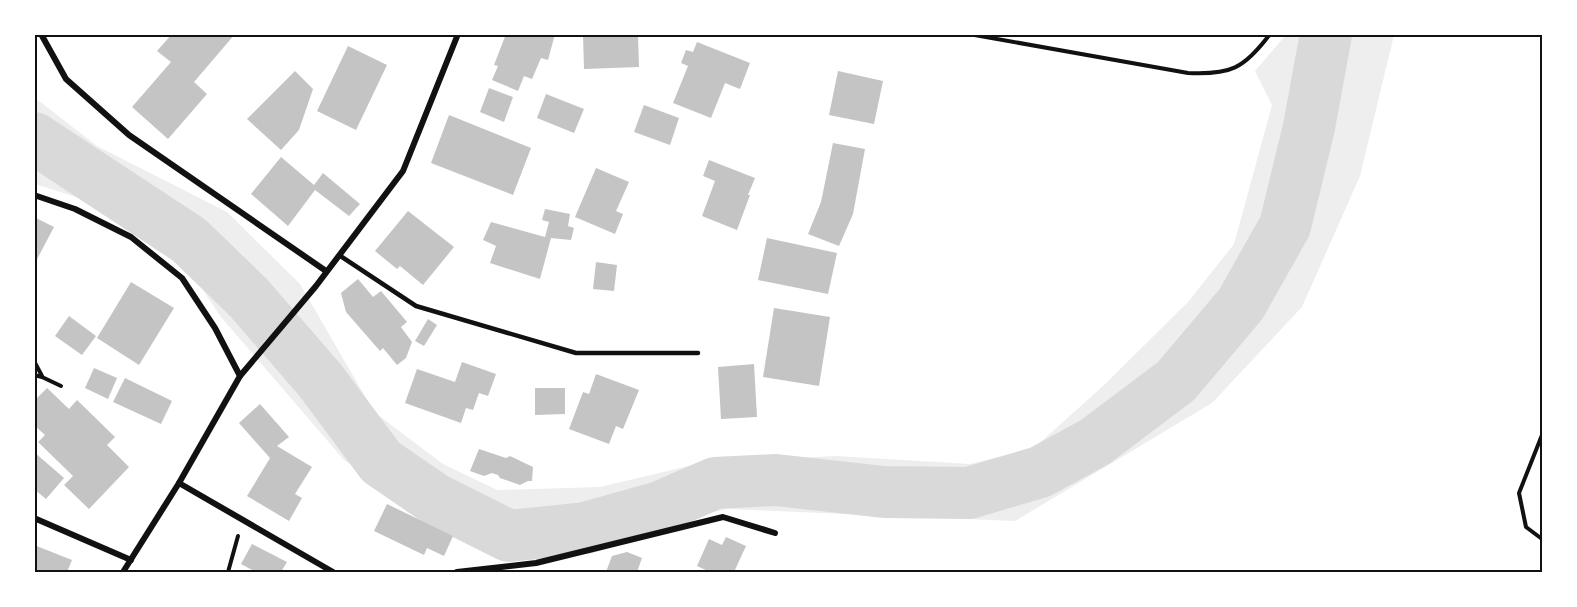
<svg xmlns="http://www.w3.org/2000/svg" width="1577" height="607" viewBox="0 0 1577 607" font-family="'Titillium Web',sans-serif">
  <style>
    .green { fill: #eee }
    .lines { fill: none; stroke-linecap: round; stroke-linejoin: round }
    .river { stroke: #d9d9d9; stroke-width: 52 }
    .building { fill: #c4c4c4 }
    .path { stroke: #111; stroke-width: 4 }
    .service { stroke: #111; stroke-width: 4.5 }
    .minor { stroke: #111; stroke-width: 6 }
    .neatline { fill: none; stroke: #111; stroke-width: 2 }
  </style>
  <rect width="100%" height="100%" fill="#fff"/>
  <polygon class="green" points="1286,35 1394,35 1360,176 1302,307 1212,403 1015,521 727,509 542,549 467,544 344,460 221,317 189,269 136,226 79,198 35,184 34,97 97,146 227,212 300,284 374,412 443,464 497,490 600,487 701,463 836,456 970,464 1034,448 1103,386 1188,302 1234,244 1272,105 1255,71"/>
  <g class="lines">
    <polyline class="river" points="34,138 189,240 248,297 320,380 381,462 435,499 509,536 585,528 660,507 715,483 776,480 884,492 969,493 1040,472 1095,442 1176,381 1241,304 1285,226 1309,127 1326,34"/>
  </g>
  <g class="building">
    <polygon points="172,34 235,34 194,82 207,94 168,139 132,107 171,62 157,51"/>
    <polygon points="506,34 555,34 548,60 541,58 532,79 524,76 518,91 492,80 498,66 494,65"/>
    <polygon points="583,34 638,34 639,67 584,69"/>
    <polygon points="697,42 750,63 740,89 725,83 711,118 673,103 688,66 681,63 686,50 693,52"/>
    <polygon points="348,46 387,65 356,130 317,111"/>
    <polygon points="295,71 313,89 299,130 281,150 247,119"/>
    <polygon points="838,71 883,81 874,124 829,115"/>
    <polygon points="489,88 513,97 504,122 480,112"/>
    <polygon points="546,94 584,109 574,133 537,118"/>
    <polygon points="644,105 679,118 670,145 634,132"/>
    <polygon points="449,115 531,148 513,195 431,163"/>
    <polygon points="833,143 865,149 853,214 839,246 808,234 821,202"/>
    <polygon points="281,157 314,185 323,173 360,204 349,216 315,190 288,226 251,194"/>
    <polygon points="709,160 755,178 748,195 750,195 737,230 702,216 715,181 703,176"/>
    <polygon points="596,168 629,182 616,211 623,214 615,234 575,217"/>
    <polygon points="545,209 570,214 568,226 574,228 571,240 551,238 540,279 490,263 496,246 483,240 491,222 545,237 549,222 542,220"/>
    <polygon points="408,211 454,247 423,285 400,266 397,269 375,251"/>
    <polygon points="34,217 54,227 34,265"/>
    <polygon points="767,238 837,253 828,294 758,280"/>
    <polygon points="596,262 617,265 614,291 593,289"/>
    <polygon points="358,279 373,297 381,291 407,322 401,327 412,342 406,358 397,365 383,348 380,351 346,312 341,293"/>
    <polygon points="131,282 174,308 139,365 97,338"/>
    <polygon points="774,308 830,317 819,386 763,377"/>
    <polygon points="69,316 96,336 82,355 55,336"/>
    <polygon points="428,319 437,325 424,346 415,341"/>
    <polygon points="462,362 496,374 488,396 479,393 473,410 466,408 461,423 405,403 417,369 455,382"/>
    <polygon points="754,364 757,417 721,419 718,367"/>
    <polygon points="94,368 117,378 108,399 85,388"/>
    <polygon points="596,374 639,390 623,429 616,426 609,444 569,429 583,392 589,394"/>
    <polygon points="125,378 172,401 161,424 113,402"/>
    <polygon points="47,388 69,409 77,400 115,437 107,445 129,467 89,509 64,485 73,476 38,442 45,435 34,425 34,401"/>
    <polygon points="535,388 565,388 565,414 535,415"/>
    <polygon points="260,404 289,437 277,446 312,467 295,494 302,498 289,521 247,496 270,458 239,423"/>
    <polygon points="479,449 506,458 510,456 533,467 532,481 528,481 520,485 500,478 498,475 492,473 484,476 470,471"/>
    <polygon points="34,452 64,478 46,499 34,489"/>
    <polygon points="387,504 453,536 444,556 427,548 424,555 374,531"/>
    <polygon points="726,537 746,546 734,572 710,572 697,566 709,539 722,545"/>
    <polygon points="252,544 287,562 281,572 256,572 241,564"/>
    <polygon points="34,545 72,560 67,572 34,572"/>
    <polygon points="627,552 642,558 637,572 606,572 612,556"/>
  </g>
  <g class="lines">
    <g class="path">
      <path d="M969,34l219,39c42,2 56,-4 82,-39"/>
      <polyline points="34,361 42,376"/>
      <polyline points="34,375 42,377 61,386"/>
      <polyline points="1542,435 1519,493 1526,527 1542,539"/>
      <polyline points="228,572 238,536"/>
    </g>
    <polyline class="service" points="339,255 416,306 576,353 698,353"/>
    <g class="minor">
      <polyline points="41,34 66,79 129,135 326,271"/>
      <polyline points="34,195 75,209 131,237 182,278 215,328 240,376"/>
      <polyline points="179,483 333,572"/>
      <polyline points="34,518 131,560"/>
      <polyline points="123,572 179,483 240,376 316,286 403,171 458,34"/>
      <polyline points="457,572 536,563 723,517 775,533"/>
    </g>
  </g>
  <rect width="1577" height="607" fill="none" stroke="#ffffff" stroke-width="72"/>
  <rect x="36" y="36" width="1505" height="535" class="neatline"/>
</svg>
